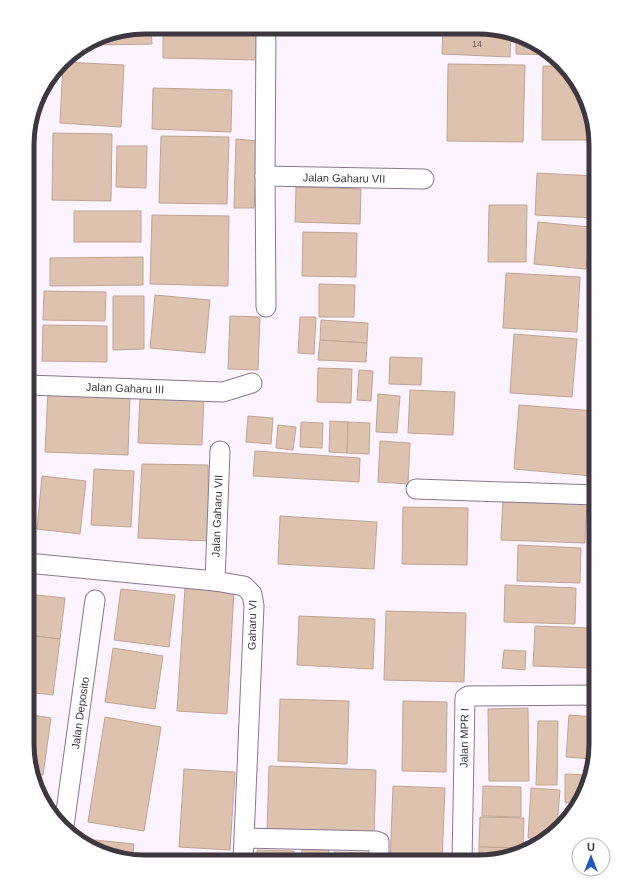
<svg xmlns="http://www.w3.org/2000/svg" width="623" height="889" viewBox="0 0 623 889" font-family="Helvetica,sans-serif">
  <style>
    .building { fill: #ddc2af; stroke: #c0a593 }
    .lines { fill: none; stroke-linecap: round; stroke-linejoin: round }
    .minor-casing { stroke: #8a778e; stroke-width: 21 }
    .minor { stroke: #fff; stroke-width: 19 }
    .labels { text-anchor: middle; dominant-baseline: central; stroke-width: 3; stroke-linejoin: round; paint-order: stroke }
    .number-label { font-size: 9px; fill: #665a5c }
    .street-label { font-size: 11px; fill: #3f3740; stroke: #fff }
    .rim { fill: none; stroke: #3f3740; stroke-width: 5 }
  </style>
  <rect width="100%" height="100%" fill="#fcf3fe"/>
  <g class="building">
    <polygon points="145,27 151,27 152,44 98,45 98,39 107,33"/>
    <polygon points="163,27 262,27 261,60 163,58"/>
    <polygon points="443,28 494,28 511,35 510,57 442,54"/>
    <polygon points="516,37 550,51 552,55 516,54"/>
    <polygon points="88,44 88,50 79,49"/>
    <polygon points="63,62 124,65 121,127 60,123"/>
    <polygon points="448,64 525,65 523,142 447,141"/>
    <polygon points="543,66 562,66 584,93 595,140 542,140"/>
    <polygon points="153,88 232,90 231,132 152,129"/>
    <polygon points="53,133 112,134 111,201 52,200"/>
    <polygon points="161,136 229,137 227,204 159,203"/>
    <polygon points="236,139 258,141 254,208 234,208"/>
    <polygon points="117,146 147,146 146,188 116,187"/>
    <polygon points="537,173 596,176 596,218 535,215"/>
    <polygon points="296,187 361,189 360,224 295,222"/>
    <polygon points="489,205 527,205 526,262 488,262"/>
    <rect x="74" y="211" width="67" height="31"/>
    <polygon points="152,215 229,216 228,286 150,284"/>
    <polygon points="538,222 590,227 586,269 534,264"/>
    <polygon points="303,232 357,233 356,277 302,276"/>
    <polygon points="143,257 143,285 50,286 50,258"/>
    <polygon points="506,273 580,277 577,332 503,328"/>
    <polygon points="319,284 355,285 354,317 319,317"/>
    <polygon points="44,291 106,292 105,321 43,320"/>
    <polygon points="155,295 210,300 205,353 150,348"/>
    <polygon points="113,296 144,296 144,349 113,350"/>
    <polygon points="230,316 260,317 258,370 228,369"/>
    <polygon points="300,317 316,317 314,354 298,353"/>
    <polygon points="321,320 368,323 367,343 320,340"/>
    <polygon points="43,325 107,326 107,362 42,361"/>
    <polygon points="514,334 577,339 572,397 510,393"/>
    <polygon points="320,340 367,343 366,362 318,360"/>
    <polygon points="390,357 422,358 421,385 389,384"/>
    <polygon points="318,368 352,369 351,403 317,402"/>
    <polygon points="359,370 373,371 371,401 357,400"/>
    <polygon points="410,390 455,392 453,435 408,433"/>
    <polygon points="48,391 130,394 128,455 45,452"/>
    <polygon points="140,394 204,396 202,445 138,443"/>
    <polygon points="378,394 400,396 397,433 376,432"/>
    <polygon points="519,405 596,411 596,446 593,476 514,469"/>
    <polygon points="248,416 273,418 271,444 246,442"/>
    <polygon points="330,421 348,422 347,453 329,452"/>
    <polygon points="301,422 323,423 322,448 300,447"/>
    <polygon points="348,422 370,423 369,454 347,453"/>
    <polygon points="278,425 296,427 293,450 276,448"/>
    <polygon points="380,441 410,443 408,484 378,482"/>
    <polygon points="255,451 360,458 359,482 253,476"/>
    <polygon points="142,464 208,465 209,541 138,538"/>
    <polygon points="94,469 134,471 131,527 91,525"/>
    <polygon points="42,476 86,481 80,534 37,529"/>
    <polygon points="503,495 587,499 585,543 501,540"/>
    <polygon points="403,507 468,508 467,565 402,564"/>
    <polygon points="280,516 377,522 374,569 278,564"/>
    <polygon points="518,545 581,548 580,583 517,581"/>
    <polygon points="505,585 576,588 575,624 504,622"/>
    <polygon points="185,588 234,591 227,714 177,711"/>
    <polygon points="121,589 175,595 169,647 114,640"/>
    <polygon points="27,594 65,598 60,639 27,635"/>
    <polygon points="386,611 466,613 464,682 384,680"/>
    <polygon points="299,616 375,619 373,669 297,665"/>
    <polygon points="535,626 590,628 588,668 533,666"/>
    <polygon points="27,635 60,639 53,695 27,692"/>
    <polygon points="113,648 163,656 155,709 105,702"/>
    <polygon points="504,650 526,651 525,670 502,668"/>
    <polygon points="280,699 349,701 347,764 278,761"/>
    <polygon points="403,701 447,702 446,772 402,771"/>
    <polygon points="528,708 529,781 489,781 488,709"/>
    <polygon points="27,714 51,718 43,775 34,774 27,744"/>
    <polygon points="569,715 596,717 596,752 593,759 566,757"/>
    <polygon points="105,717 161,727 144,831 88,822"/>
    <polygon points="538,721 558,721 557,785 536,785"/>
    <polygon points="269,766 376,770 374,837 267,833"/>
    <polygon points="184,769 235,772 230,850 179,847"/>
    <polygon points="565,774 588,775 578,803 565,803"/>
    <polygon points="393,786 445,788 442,862 390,862"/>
    <polygon points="483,786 521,787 521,817 482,816"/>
    <polygon points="531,788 560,790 557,826 543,839 528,838"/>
    <polygon points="480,817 524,818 523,848 479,847"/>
    <polygon points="85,839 134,844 132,861 84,842"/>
    <polygon points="479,847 523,848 523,852 479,862"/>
    <polygon points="257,850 294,851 294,861 257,861"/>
    <polygon points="302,850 329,850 328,862 301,861"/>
    <polygon points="334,852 371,853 371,862 334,862"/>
  </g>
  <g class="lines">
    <defs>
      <g id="minor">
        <polyline points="265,176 424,179"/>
        <polyline points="266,307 265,176 266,27"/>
        <polyline points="28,385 223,392 252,383"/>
        <polyline points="416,489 596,495"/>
        <polyline points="27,563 215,581 244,586 252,594 254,606 243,861"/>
        <polyline points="215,581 220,451"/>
        <polyline points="64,826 95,600"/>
        <polyline points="244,838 376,841 379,842 379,862"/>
        <polyline points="462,862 465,698 468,696 596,695"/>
      </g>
    </defs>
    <use href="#minor" class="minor-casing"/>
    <use href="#minor" class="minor"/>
  </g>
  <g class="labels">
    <g class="number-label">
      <text x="477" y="44">14</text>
    </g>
    <g class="street-label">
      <text transform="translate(344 178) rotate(1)">Jalan Gaharu VII</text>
      <text transform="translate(125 388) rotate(2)">Jalan Gaharu III</text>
      <text transform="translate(217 516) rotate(-88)">Jalan Gaharu VII</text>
      <text transform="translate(252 625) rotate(-89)">Gaharu VI</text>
      <text transform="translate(80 713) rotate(-82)">Jalan Deposito</text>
      <text transform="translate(464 738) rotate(-89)">Jalan MPR I</text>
    </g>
  </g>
  <path d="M0 0H623V889H0ZM145 34H478A111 111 0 0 1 589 145V744A111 111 0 0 1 478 855H145A111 111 0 0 1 34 744V145A111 111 0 0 1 145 34Z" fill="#fff" fill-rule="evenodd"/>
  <path class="rim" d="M145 34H478A111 111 0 0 1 589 145V744A111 111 0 0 1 478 855H145A111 111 0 0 1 34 744V145A111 111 0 0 1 145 34Z"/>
  <g transform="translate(591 857)"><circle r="19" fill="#ffffff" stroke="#b2afb3"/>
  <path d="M0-3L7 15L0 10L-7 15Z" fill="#2256c3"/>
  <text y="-6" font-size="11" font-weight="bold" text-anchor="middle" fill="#3f3740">U</text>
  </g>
</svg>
